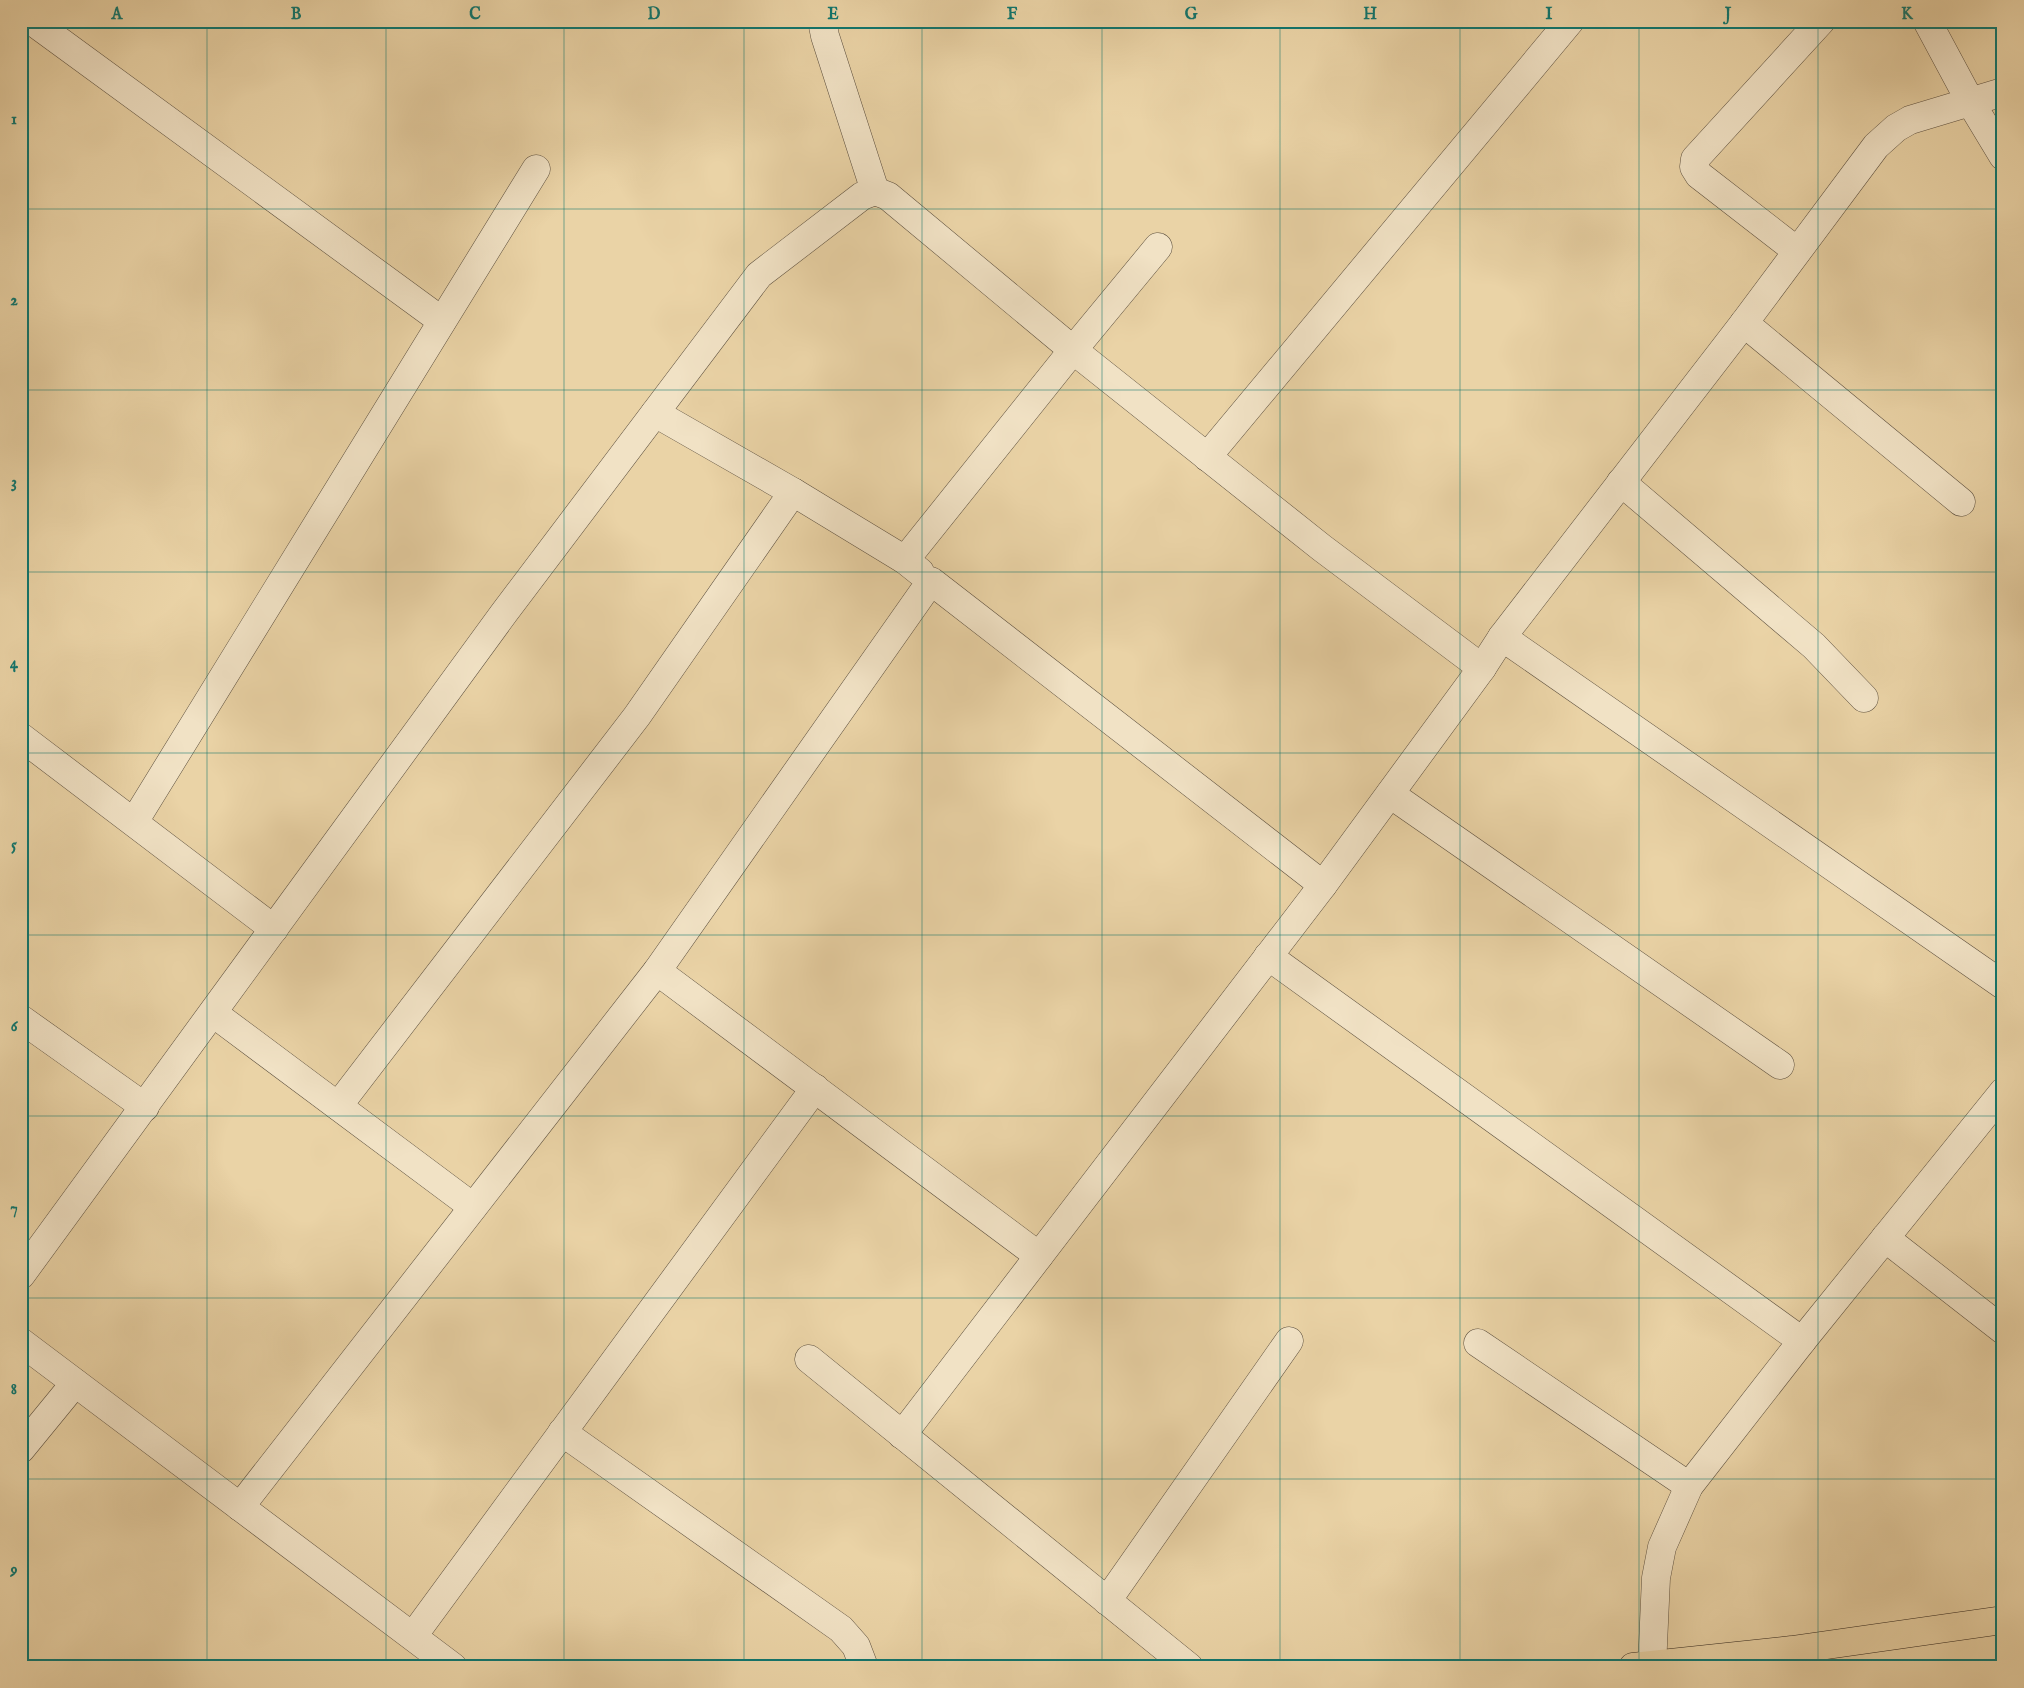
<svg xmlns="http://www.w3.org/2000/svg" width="2024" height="1688" viewBox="0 0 2024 1688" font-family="'IM FELL English',serif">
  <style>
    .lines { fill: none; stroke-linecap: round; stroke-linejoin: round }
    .street-casing { stroke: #5d503f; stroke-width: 29 }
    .primary-casing { stroke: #2e251d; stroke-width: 29 }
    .street { stroke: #f1e2c5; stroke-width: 28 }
    .primary { stroke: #ead3a6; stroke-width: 28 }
    .grid { fill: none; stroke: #0f766e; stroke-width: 1; stroke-opacity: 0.55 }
    .neatline { fill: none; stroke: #0f766e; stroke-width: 2 }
    .grid-label { font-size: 16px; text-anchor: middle; font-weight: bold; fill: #0f766e }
  </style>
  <rect width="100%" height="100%" fill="#ead3a6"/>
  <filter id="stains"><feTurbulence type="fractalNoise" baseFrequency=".004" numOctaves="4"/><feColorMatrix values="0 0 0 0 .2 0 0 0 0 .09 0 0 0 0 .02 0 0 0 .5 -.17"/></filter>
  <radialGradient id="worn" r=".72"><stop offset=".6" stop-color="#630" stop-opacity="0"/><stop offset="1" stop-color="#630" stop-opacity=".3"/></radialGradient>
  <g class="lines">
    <defs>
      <g id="street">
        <polyline points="32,21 442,321"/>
        <polyline points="822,21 825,36 875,191"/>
        <polyline points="1927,21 1971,103 2003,156"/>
        <polyline points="1797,251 1699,175 1694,167 1695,159 1821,21"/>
        <polyline points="1744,323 1961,502"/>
        <polyline points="655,413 793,492 905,560 920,572"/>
        <polyline points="1207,457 1570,21"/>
        <polyline points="1621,482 1814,646 1864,698"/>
        <polyline points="905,560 1073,350 1158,247"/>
        <polyline points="1502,637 2003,985"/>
        <polyline points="21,737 274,929"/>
        <polyline points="1390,794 1780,1065"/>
        <polyline points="134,822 536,169"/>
        <polyline points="1268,956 1802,1341"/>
        <polyline points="657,971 1039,1256"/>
        <polyline points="213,1013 473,1207"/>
        <polyline points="21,1019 145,1107"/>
        <polyline points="338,1106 637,716 793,492"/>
        <polyline points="1885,1238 2003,1330"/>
        <polyline points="21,1275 504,613 759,275 862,196 875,191 888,196 1073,350 1322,548 1482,668"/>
        <polyline points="21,1342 453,1667"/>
        <polyline points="1478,1343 1689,1486"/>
        <polyline points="809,1359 1189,1667"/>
        <polyline points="562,1432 841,1629 856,1646 864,1667"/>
        <polyline points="902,1435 1323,885 1482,668 1502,637 1744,323 1876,146 1896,128 1910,120 2003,92"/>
        <polyline points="21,1449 75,1383"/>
        <polyline points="240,1507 657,971 931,581 1323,885"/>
        <polyline points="1107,1601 1289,1341"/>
        <polyline points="413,1636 815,1088"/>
        <polyline points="1652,1667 1656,1578 1662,1547 1689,1486 1802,1341 2003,1092"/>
      </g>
      <polyline id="primary" points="1633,1667 1792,1650 2003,1620"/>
    </defs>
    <use href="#street" class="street-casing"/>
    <use href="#primary" class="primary-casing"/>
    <use href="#street" class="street"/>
    <use href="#primary" class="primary"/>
  </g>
  <path class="grid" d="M207,21v1646M386,21v1646M564,21v1646M744,21v1646M922,21v1646M1102,21v1646M1280,21v1646M1460,21v1646M1639,21v1646M1818,21v1646M21,209h1982M21,390h1982M21,572h1982M21,753h1982M21,935h1982M21,1116h1982M21,1298h1982M21,1479h1982"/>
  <rect width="2024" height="1688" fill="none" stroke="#ead3a6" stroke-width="55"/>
  <rect x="28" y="28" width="1968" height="1632" class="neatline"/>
  <g class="grid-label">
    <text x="117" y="19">A</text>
    <text x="296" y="19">B</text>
    <text x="475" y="19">C</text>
    <text x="654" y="19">D</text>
    <text x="833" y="19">E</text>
    <text x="1012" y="19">F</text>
    <text x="1191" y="19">G</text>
    <text x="1370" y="19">H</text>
    <text x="1549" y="19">I</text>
    <text x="1728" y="19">J</text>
    <text x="1907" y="19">K</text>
    <text x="14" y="124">1</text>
    <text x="14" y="305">2</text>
    <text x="14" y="487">3</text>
    <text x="14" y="668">4</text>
    <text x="14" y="850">5</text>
    <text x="14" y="1031">6</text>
    <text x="14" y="1213">7</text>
    <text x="14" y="1394">8</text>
    <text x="14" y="1575">9</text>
  </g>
  <rect width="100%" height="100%" filter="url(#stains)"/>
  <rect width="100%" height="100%" fill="url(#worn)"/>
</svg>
